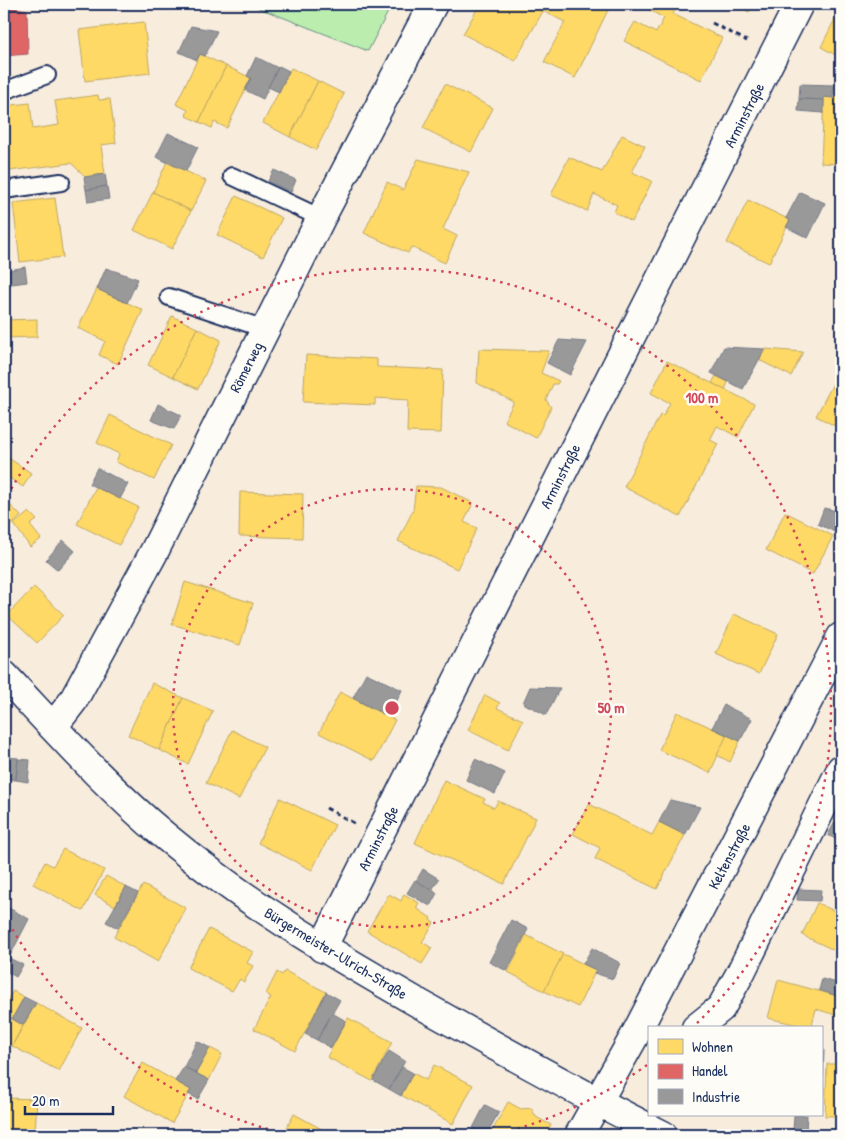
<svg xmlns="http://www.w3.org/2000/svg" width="845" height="1139" viewBox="0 0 845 1139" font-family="'Patrick Hand',sans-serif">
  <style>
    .green { fill: #baedae; stroke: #6a8e86 }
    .homes { fill: #ffd966; stroke: #bba664 }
    .shops { fill: #e06666; stroke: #a55664 }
    .industry { fill: #999; stroke: #737987 }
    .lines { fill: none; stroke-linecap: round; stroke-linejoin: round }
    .service-casing { stroke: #1b2f5e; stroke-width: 20 }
    .minor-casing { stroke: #1b2f5e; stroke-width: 31 }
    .tertiary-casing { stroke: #1b2f5e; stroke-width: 31 }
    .path { stroke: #1b2f5e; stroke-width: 3; stroke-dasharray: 5 4; stroke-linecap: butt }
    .service { stroke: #fdfcf7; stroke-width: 16 }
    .minor { stroke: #fdfcf7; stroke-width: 28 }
    .tertiary { stroke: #fdfcf7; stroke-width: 28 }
    .ring { fill: none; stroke: #d1495b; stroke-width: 2.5; stroke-dasharray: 2.5 5 }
    .labels { text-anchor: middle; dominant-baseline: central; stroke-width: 5; stroke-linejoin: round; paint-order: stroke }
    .street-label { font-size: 15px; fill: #1b2f5e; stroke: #fdfcf7 }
    .centre { fill: #d1495b; stroke: #fdfcf7; stroke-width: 2.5 }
    .ring-label { font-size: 15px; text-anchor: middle; font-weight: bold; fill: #d1495b; stroke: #fdfcf7; stroke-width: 5; stroke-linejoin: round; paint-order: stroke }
  </style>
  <rect width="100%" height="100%" fill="#f8ecdc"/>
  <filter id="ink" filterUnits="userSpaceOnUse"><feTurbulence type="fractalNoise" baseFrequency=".02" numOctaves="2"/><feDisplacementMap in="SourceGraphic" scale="10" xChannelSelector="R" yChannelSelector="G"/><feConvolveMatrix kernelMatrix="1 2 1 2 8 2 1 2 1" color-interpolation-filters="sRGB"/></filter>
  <g filter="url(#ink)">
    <polygon class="green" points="249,4 392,4 368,51"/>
    <g class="homes">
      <polygon points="480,4 547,4 515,61 463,34"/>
      <polygon points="547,4 597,4 608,10 575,78 544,62 565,22 543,11"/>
      <polygon points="643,4 678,4 673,14 722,38 701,80 624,41 635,22 656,33 664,18 642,6"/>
      <polygon points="734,4 754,4 749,12"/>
      <polygon points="841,7 841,58 821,47"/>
      <polygon points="144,22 150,73 85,81 79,30"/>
      <polygon points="200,54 226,66 199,122 186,116 188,110 176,104"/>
      <polygon points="226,66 251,78 227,128 214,122 212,128 199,122"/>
      <polygon points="291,68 318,81 290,137 263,123"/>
      <polygon points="318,81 344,94 316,150 290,137"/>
      <polygon points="445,84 493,108 471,152 423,128"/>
      <polygon points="98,95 99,100 110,99 116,143 101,145 105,174 86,177 71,163 9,171 4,132 4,106 30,103 33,129 59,125 55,101"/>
      <polygon points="824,97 841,98 841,164 821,163"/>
      <polygon points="622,135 645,146 632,172 652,181 632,222 614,212 617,205 594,194 587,211 551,195 569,157 602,172"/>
      <polygon points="418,159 469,172 443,229 457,236 445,263 411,247 408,253 364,233 387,182 403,190"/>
      <polygon points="167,162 206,181 191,211 153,192"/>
      <polygon points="153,192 191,211 172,249 134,230"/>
      <polygon points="236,196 282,218 263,257 217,235"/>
      <polygon points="55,198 63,257 20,262 13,203"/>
      <polygon points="748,200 790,220 769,263 727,243"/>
      <polygon points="97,289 143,310 118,364 99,355 105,341 78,328"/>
      <polygon points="172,316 197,328 173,377 148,365"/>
      <polygon points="37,319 37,337 4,338 4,320"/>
      <polygon points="197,328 221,340 198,389 173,377"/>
      <polygon points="479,349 549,351 541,373 559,381 557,384 553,384 546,400 551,407 536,438 504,421 514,402 477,383"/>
      <polygon points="765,349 803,352 791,376 759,360"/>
      <polygon points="306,355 377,359 377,367 443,370 441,433 407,432 408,400 375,398 375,405 303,402"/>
      <polygon points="667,361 754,404 738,437 717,426 710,440 718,444 680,517 624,487 660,415 663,416 670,403 651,393"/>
      <polygon points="716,376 728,382 725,390 712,383"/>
      <polygon points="837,376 841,378 841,429 816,416"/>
      <polygon points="110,415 171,445 154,480 116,462 119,454 97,443"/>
      <polygon points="4,455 31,473 23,487 4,474"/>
      <polygon points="416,486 441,487 473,503 464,522 477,528 457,569 398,541 413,510"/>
      <polygon points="96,487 138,507 119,545 77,524"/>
      <polygon points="240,492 303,494 302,538 239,536"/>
      <polygon points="4,499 21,516 7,529 4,525"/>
      <polygon points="29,512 37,520 30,525 41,539 30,547 14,524"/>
      <polygon points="785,512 833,536 813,574 766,550"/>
      <polygon points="185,582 253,603 240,645 172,624"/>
      <polygon points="34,587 64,615 37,643 7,615"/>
      <polygon points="734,614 778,634 759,674 716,654"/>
      <polygon points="152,683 183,698 159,750 128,735"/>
      <polygon points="340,692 395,720 374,761 319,733"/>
      <polygon points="485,695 500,703 497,708 523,720 508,750 468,730"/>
      <polygon points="183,698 213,711 188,764 159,750"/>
      <polygon points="677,712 727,735 710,773 659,750"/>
      <polygon points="232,730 265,747 239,799 206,783"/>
      <polygon points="727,735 740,741 730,762 717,755"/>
      <polygon points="444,780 485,799 483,802 494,808 498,801 536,818 504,884 415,843"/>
      <polygon points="280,798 335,825 312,870 258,843"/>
      <polygon points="589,804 652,835 659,822 685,835 657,889 595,859 600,848 573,834"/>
      <polygon points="63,849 104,870 83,911 33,884 45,862 53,866"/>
      <polygon points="106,876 126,887 115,906 95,895"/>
      <polygon points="143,885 186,908 158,962 114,937"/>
      <polygon points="389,894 401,901 404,894 419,903 416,908 431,918 430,920 434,923 422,942 432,948 422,964 367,931"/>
      <polygon points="817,903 841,914 840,953 802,935"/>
      <polygon points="209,929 253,952 247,963 253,966 244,982 240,979 232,991 188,968"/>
      <polygon points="526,935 563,954 544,991 508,972"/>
      <polygon points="563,954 596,970 578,1007 544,991"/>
      <polygon points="285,971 326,992 295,1051 254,1029 271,997 266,994 277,972 282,975"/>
      <polygon points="778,980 841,997 839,1016 816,1009 811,1028 768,1018"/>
      <polygon points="13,991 24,997 12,1019 4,1014 4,1006"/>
      <polygon points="36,1003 82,1028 59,1071 12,1046"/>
      <polygon points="4,1014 23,1025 12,1046 4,1041"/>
      <polygon points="348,1018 392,1042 372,1081 327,1057"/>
      <polygon points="210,1048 222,1054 209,1080 196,1073"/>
      <polygon points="143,1063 191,1090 172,1123 124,1096"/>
      <polygon points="827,1064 841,1064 841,1116 825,1116"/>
      <polygon points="434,1065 473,1085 453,1124 401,1095 413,1073 426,1080"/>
      <polygon points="4,1098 37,1099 35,1133 4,1132"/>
      <polygon points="508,1102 521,1109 531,1108 536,1117 551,1125 545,1135 490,1135"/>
      <polygon points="294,1114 331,1134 330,1135 283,1135"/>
    </g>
    <polygon class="shops" points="4,6 27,10 28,54 4,56"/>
    <g class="industry">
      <polygon points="191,26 217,31 205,56 200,54 197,60 179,52"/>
      <polygon points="256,57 278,68 263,99 245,90 251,78 247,76"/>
      <polygon points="279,66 289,71 279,92 268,87"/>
      <polygon points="800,84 834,85 833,98 824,97 824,100 799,99"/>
      <polygon points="799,99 824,100 824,113 798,111"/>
      <polygon points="168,133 198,147 186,171 156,157"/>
      <polygon points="274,170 296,180 291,192 268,181"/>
      <polygon points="105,174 107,186 86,190 84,177"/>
      <polygon points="107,186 109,199 88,202 86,190"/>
      <polygon points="800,192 825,203 808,238 786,227 790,220 786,218"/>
      <polygon points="25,267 27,282 4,285 4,271"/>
      <polygon points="106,268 138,279 127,303 97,289"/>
      <polygon points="559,340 587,342 570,375 547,363"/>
      <polygon points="724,347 765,349 743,389 711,373"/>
      <polygon points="158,404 181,415 174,429 151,420"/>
      <polygon points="97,468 128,484 120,499 89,484"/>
      <polygon points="824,508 841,512 841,535 818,524"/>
      <polygon points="63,540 75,551 58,570 46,560"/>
      <polygon points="366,673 402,690 389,717 353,698"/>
      <polygon points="530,687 560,688 546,715 523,703"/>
      <polygon points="724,705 752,719 740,741 712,728"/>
      <polygon points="6,757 18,758 16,780 4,779"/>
      <polygon points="18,759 30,760 28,782 16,780"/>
      <polygon points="475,759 505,773 495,794 466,780"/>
      <polygon points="670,800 700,807 685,835 659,822"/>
      <polygon points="835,822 841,825 841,842 828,835"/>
      <polygon points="423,869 439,879 432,890 416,881"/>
      <polygon points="415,880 437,893 430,906 407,893"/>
      <polygon points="126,887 138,893 118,928 106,922"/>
      <polygon points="798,889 821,890 820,901 797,900"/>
      <polygon points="5,906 29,919 13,950 4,945"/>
      <polygon points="511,920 528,929 507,971 489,962"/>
      <polygon points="4,945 13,950 9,958 23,965 16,977 4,970"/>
      <polygon points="592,948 620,963 613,979 594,973 596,970 583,964"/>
      <polygon points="822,979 841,984 841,997 819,990"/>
      <polygon points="326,992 340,1000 317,1040 305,1034"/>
      <polygon points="24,997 36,1003 23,1025 12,1019"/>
      <polygon points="332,1013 346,1021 331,1048 317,1040"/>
      <polygon points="197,1041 210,1048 196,1073 184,1067"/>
      <polygon points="821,1050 824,1050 823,1077 821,1077"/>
      <polygon points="389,1051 405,1061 389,1089 373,1080"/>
      <polygon points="184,1067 209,1080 198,1099 188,1094 191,1090 175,1081"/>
      <polygon points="402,1067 413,1073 401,1096 389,1089"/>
      <polygon points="485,1105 499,1112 486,1135 483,1135 472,1130"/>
      <polygon points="794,1115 807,1115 806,1132 793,1132"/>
    </g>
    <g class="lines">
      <defs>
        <g id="service">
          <polyline points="4,91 47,75"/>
          <polyline points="232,176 321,218"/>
          <polyline points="4,190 61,182"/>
          <polyline points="169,297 265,329"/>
        </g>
        <g id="minor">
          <polyline points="53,727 73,701 154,552 321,218 433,4"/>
          <polyline points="322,948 799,4"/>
          <polyline points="696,1028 721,1008 741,972 841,769"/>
          <polyline points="579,1135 634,1037 841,637"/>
        </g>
        <path id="tertiary" d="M4,675c52,55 103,113 161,161 79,66 166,117 255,168 80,45 161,90 243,131"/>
      </defs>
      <use href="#service" class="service-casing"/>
      <use href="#minor" class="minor-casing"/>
      <use href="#tertiary" class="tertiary-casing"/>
      <g class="path">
        <polyline points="712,23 747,41"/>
        <polyline points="326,808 354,823"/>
      </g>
      <use href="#service" class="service"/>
      <use href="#minor" class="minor"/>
      <use href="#tertiary" class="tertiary"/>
    </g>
  </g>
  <g class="ring">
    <circle cx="392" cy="708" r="219"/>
    <path d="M647 1065A439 439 0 0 1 494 1135M290 1135A439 439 0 0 1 4 914M4 502A439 439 0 1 1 694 1026"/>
  </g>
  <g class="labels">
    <g class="street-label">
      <text transform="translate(744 115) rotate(-63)">Arminstraße</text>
      <text transform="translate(246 367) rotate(-63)">Römerweg</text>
      <text transform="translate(560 476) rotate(-63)">Arminstraße</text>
      <text transform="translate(378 838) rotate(-63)">Arminstraße</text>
      <text transform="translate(729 856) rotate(-62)">Keltenstraße</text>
      <text transform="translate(336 953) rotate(31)">Bürgermeister-Ulrich-Straße</text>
    </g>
  </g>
  <circle cx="392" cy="708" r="8" class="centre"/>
  <g class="ring-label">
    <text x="702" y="403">100 m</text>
    <text x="611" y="713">50 m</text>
  </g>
  <rect width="845" height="1139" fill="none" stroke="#fdfcf7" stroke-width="20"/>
  <rect x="10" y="10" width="825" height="1119" fill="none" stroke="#1b2f5e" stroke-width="2" filter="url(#ink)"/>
  <rect x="648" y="1026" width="175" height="90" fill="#fdfcf7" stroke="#a3aaba"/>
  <rect x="658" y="1039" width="25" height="15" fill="#ffd966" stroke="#a3aaba"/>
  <text x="692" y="1052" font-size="15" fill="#1b2f5e">Wohnen</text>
  <rect x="658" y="1064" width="25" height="15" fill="#e06666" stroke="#a3aaba"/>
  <text x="692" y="1076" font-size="15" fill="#1b2f5e">Handel</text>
  <rect x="658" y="1089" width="25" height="15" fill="#999999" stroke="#a3aaba"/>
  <text x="692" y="1102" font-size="15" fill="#1b2f5e">Industrie</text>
  <path d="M25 1106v8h88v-8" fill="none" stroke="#1b2f5e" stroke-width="2.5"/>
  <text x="32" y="1106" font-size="15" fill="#1b2f5e" stroke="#fdfcf7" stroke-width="4" paint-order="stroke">20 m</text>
</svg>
